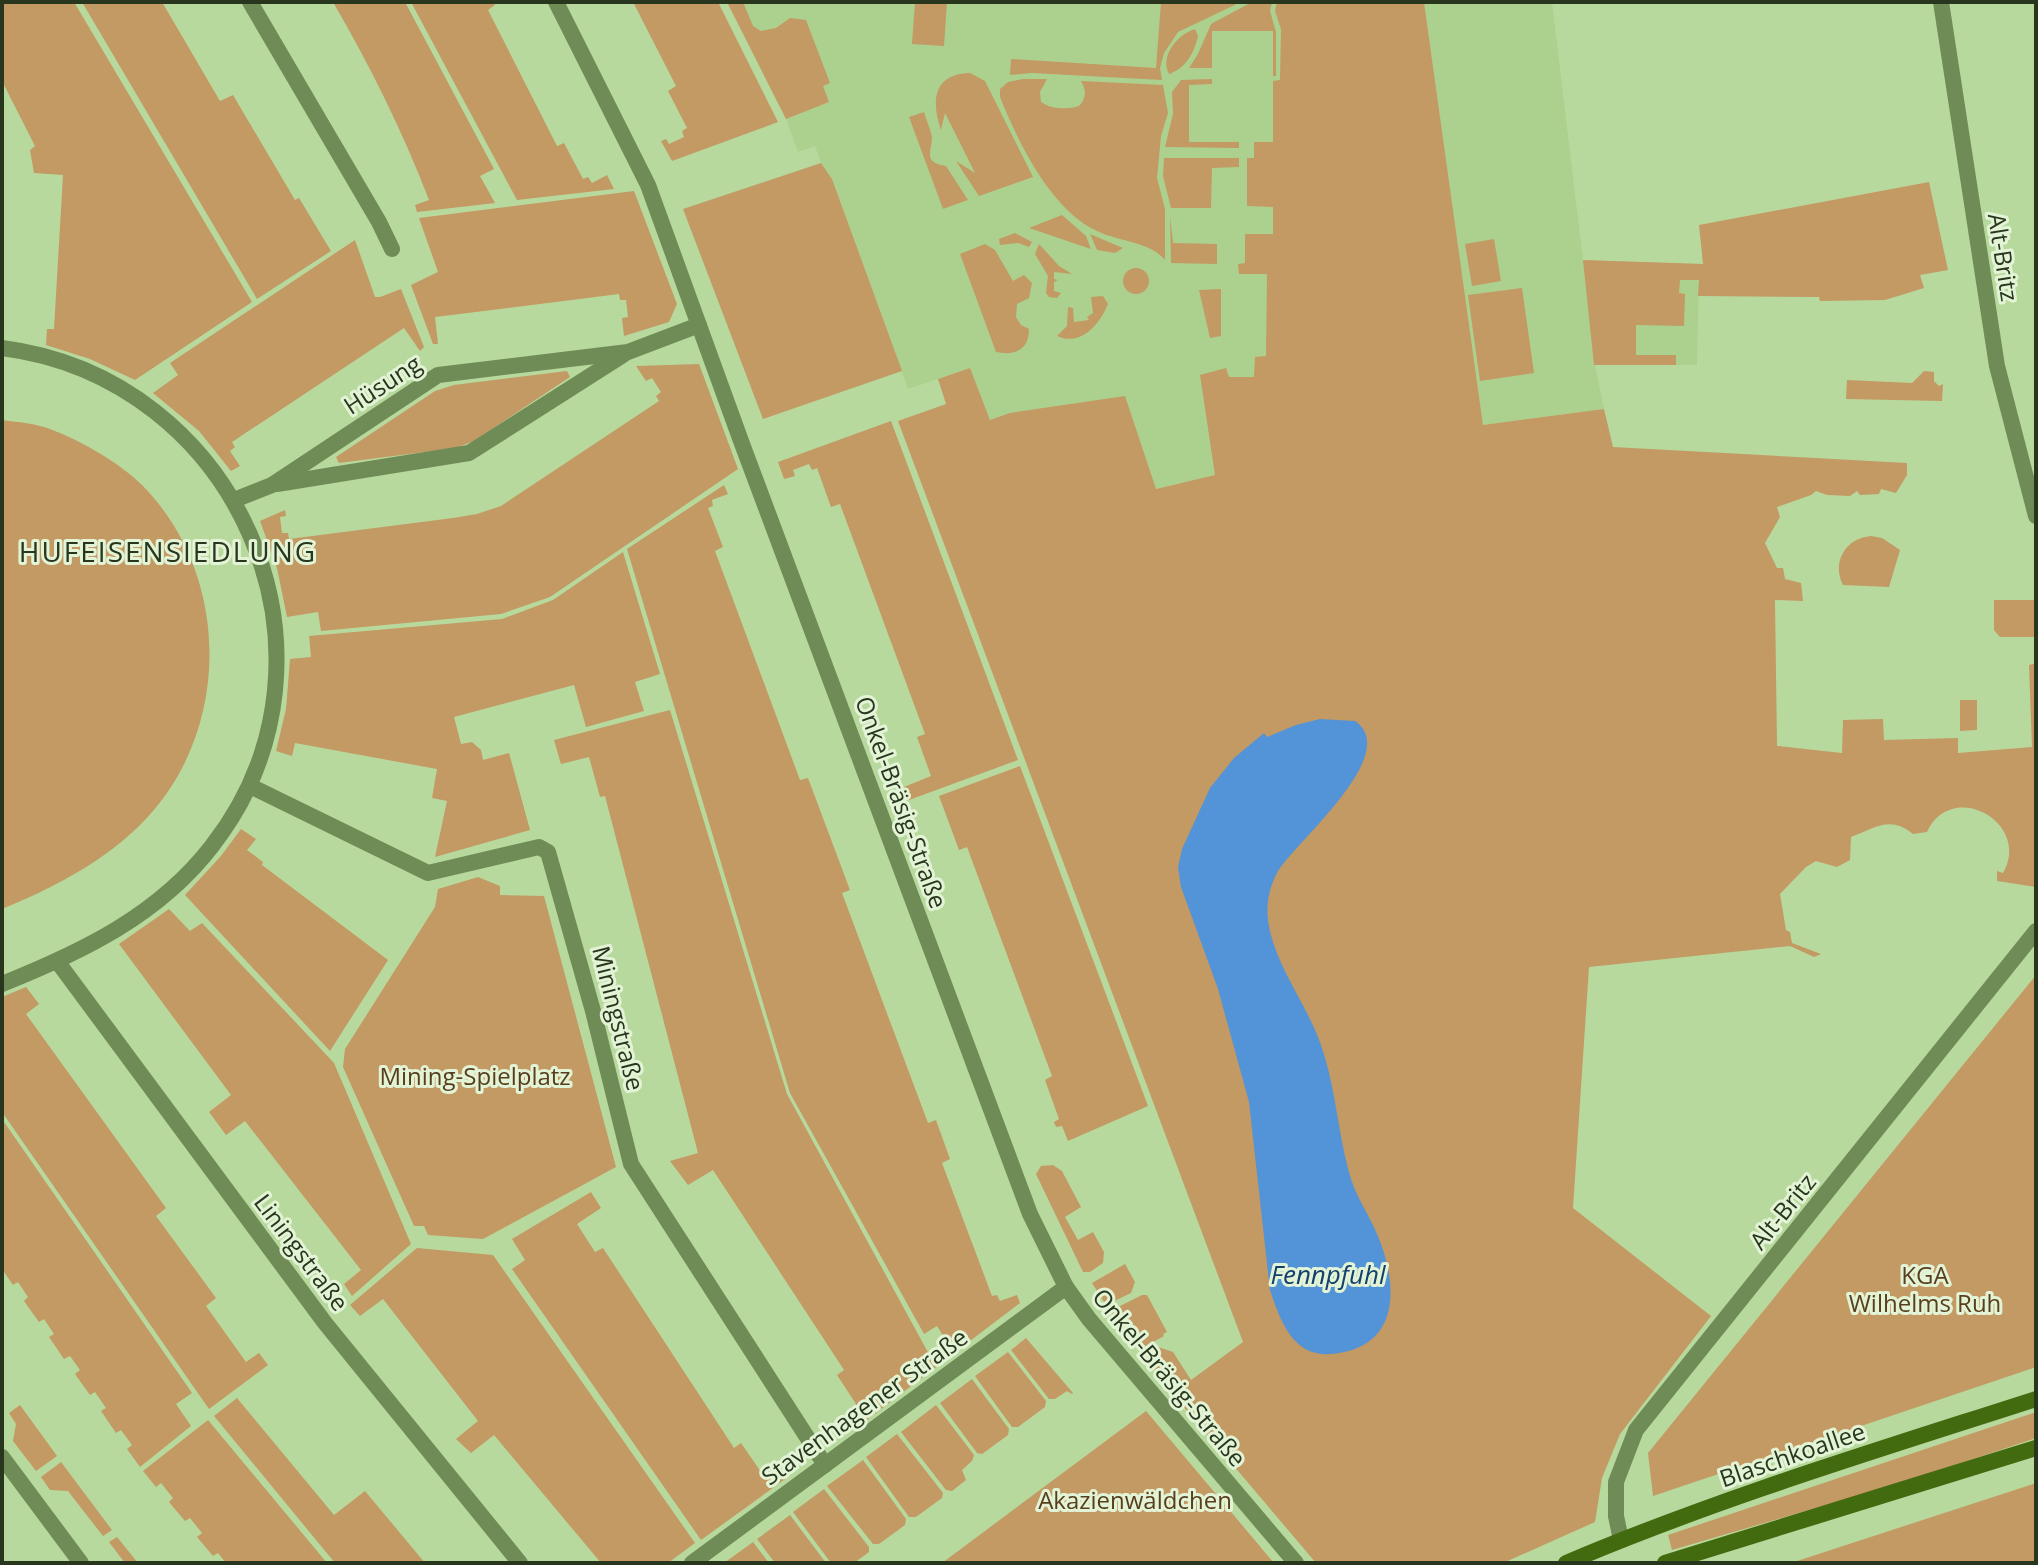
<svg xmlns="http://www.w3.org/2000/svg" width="2038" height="1565" viewBox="0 0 2038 1565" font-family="'Open Sans',sans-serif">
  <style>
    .built { fill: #acd18e }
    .green { fill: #c39964 }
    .water { fill: #5393d7 }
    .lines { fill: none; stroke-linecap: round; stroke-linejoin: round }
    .minor { stroke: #6f8c57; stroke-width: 16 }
    .secondary { stroke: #426b10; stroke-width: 16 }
    .labels { text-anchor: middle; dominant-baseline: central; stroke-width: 6; stroke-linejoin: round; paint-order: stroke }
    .street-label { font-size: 24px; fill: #29361e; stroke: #e3f4d6 }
    .park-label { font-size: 24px; fill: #583e1d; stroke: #e3f4d6 }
    .water-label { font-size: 26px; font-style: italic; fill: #13406d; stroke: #e3f4d6 }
    .quarter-label { font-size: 28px; letter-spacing: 2px; fill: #29361e; stroke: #e3f4d6 }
  </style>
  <rect width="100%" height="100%" fill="#b8d99d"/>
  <g class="built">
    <polygon points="727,2 1292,2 1274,391 1215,475 1156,489 994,431 970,368 908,389 832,179 821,163 815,146 798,152 786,119"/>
    <polygon points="1424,2 1552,2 1583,260 1695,264 1699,280 1697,365 1595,365 1604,409 1483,425"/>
  </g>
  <g class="green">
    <polygon points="2,2 74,2 252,302 135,380 90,359 46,345 47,329 54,329 63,175 34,173 30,150 35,146 2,81"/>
    <polygon points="82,2 162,2 220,101 233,95 295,200 299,198 331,251 257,299"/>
    <path d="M333,2h72l89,167 -14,7 15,27 -78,9 -2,-7 14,-5c-27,-70 -59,-134 -96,-198z"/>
    <polygon points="411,2 494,2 495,5 488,10 557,146 564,143 583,179 588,177 592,183 607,175 614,189 517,200"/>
    <polygon points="633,2 718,2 778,122 672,161 661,141 666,139 669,144 684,137 682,131 687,128 668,91 676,86"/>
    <polygon points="727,2 743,2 753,26 761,31 776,28 790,18 806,20 830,83 823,86 829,102 786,119"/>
    <polygon points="915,2 947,2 944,46 912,44"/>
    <polygon points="1161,2 1241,2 1178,32 1164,53 1160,68 1162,80 1032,73 1010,75 1011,59 1156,68"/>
    <polygon points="1252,2 1272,2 1270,11 1276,32 1276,76 1273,76 1273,31 1212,31 1212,68 1189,68 1198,54 1211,24"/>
    <path d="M1277,2h147l59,423 121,-16 9,38 294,16v12l-11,18 -15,-4 -2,5 -19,1 -3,-4 -7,5 -23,-1 -11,-4 -5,4 -34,12 3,10 -15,26 12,25h6l2,11 16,4 2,18 -28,-1 2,146 65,7 1,-33 40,-1 1,21 74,-2v15l74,-6 -3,-82 7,-2v224l-39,-6v-10l6,2c29,-50 -51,-95 -76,-41l-14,2c-23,-19 -38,-6 -62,3l-1,23 -13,7 -21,-6 -10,6 -26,27 6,36 4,2 2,11 29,11 -7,3 -24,-11 -201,21 -16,241 138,108 -91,118 -18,44 -7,44 -92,41h-187l-144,-170 -29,-39 15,-7 15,5 18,28 52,-38 -345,-921 48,-17 -8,-25 32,-11 20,52 20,-7 115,-17 31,93 59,-14 -15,-100 26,-7 3,9h25l1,-20 11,-1 1,-82h-28l-1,-10 7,-1v-29h28v-27l-26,-1v-48h7v-16h19v-61l7,-1 1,-51 -6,-18z"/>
    <path d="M1195,29l3,7c-4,17 -12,32 -29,38 -10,-18 9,-40 26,-45z"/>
    <path d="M970,73l15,8 48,96 -54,19 -23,-35 19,12 -30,-60 -4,17c-10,-29 -8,-56 29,-57z"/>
    <path d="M1023,79h24l-7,13 1,10c10,7 26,8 38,4 8,-8 7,-17 2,-25l82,4 5,28 -7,23 -4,42 8,31v51c-16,-19 -46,-18 -68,-29 -46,-21 -79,-89 -97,-134v-8l8,-7z"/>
    <polygon points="1212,79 1212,84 1189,85 1189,142 1239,142 1239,148 1165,147 1173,114 1172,92 1181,80"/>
    <path d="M924,112c2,8 7,18 8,25 0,15 -10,25 14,29l22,34 -25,9 -34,-92z"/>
    <polygon points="1164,158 1239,158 1239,167 1212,168 1211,208 1171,208 1163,176"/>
    <polygon points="821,163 832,179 902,371 763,419 683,209"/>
    <polygon points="1929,182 1948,270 1920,275 1924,288 1885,300 1820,301 1819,297 1698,296 1699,280 1680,280 1679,293 1685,294 1684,326 1636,325 1636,355 1676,355 1676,365 1594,365 1583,260 1703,264 1699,225"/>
    <polygon points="634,191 677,304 669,322 624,336 622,318 628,317 626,300 620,300 619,294 435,317 438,344 433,344 411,285 438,272 419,218"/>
    <polygon points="1062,215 1086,236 1091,249 1029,228"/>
    <polygon points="1170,216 1173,243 1217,244 1217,264 1171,263"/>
    <polygon points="1015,233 1032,242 1029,247 1018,243 1000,245 999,239"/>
    <polygon points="1090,234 1123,248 1115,253 1097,250"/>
    <polygon points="1494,239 1501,281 1472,286 1465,244"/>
    <polygon points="355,240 375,297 380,297 401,289 424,347 420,351 404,328 232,442 235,447 230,451 240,466 231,471 199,431 153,393 178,375 170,363"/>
    <path d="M985,244l10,6 18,31 11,-6 8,8 -3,15 -12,6 -1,13 5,8 8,4c0,21 -14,27 -33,23l-36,-98z"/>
    <polygon points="1039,244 1059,266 1072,274 1054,272 1054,279 1058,280 1054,282 1054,291 1061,293 1057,298 1049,297 1046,293 1048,276 1035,254"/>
    <circle cx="1136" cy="281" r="13"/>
    <polygon points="1522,288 1534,373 1480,381 1468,295"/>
    <polygon points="1221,289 1221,336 1210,338 1199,290"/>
    <path d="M1103,296l5,8c-8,20 -27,43 -51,32l10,-10 1,-19 5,1 1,14 15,-2 -2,-3 6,-4 -2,-16z"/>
    <polygon points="699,364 738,469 550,597 501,614 321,631 318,612 287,617 277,568 260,521 285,510 286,516 280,517 282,533 288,533 289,539 453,518 477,514 501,506 659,401 656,396 661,392 652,378 646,381 636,366"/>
    <polygon points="567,371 570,377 474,441 456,448 339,463 336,457 435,391 454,385"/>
    <polygon points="1924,371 1934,372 1934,381 1939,386 1943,384 1942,401 1846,399 1847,380 1912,383"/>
    <path d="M2,420c14,2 29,3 42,7 31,10 75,35 98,58 86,87 90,234 11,326 -38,45 -97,76 -151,98z"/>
    <polygon points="891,421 1018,760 909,800 904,787 931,776 917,737 925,734 840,504 831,507 817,468 812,470 809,464 793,470 795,476 784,479 778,462"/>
    <polygon points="724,485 728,494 712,500 713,506 708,508 723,547 715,551 800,780 808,778 850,890 842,893 928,1123 936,1120 950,1159 942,1163 992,1296 997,1295 1000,1301 1017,1295 1020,1303 954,1353 937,1326 924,1334 790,1093 627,549"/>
    <path d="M1871,536l11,2 18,12 -11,37 -46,-2c-12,-23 3,-47 28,-49z"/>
    <polygon points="623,552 660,674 635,682 644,711 586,727 574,685 454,717 461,744 472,742 481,750 483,760 509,753 530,830 435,857 447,801 432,798 437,769 295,743 292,756 276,751 286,709 290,659 311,657 309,636 502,619 553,600"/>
    <polygon points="1994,600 2036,600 2036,637 2000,637 1994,630"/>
    <polygon points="1960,700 1977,700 1977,730 1960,731"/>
    <polygon points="670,710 787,1094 936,1367 859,1426 848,1410 856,1404 837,1375 844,1370 713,1170 688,1185 670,1161 698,1153 605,796 600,797 589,757 561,764 554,740"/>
    <polygon points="1020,766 1148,1106 1068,1141 1062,1126 1056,1127 1054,1122 1059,1119 1045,1080 1052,1076 967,847 959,850 939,796"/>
    <polygon points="241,829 256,839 247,850 263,862 262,865 388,960 330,1051 185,895 221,856"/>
    <polygon points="478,877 500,886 500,895 544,896 616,1167 483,1239 428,1235 424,1226 414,1226 343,1067 345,1049 435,907 438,889"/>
    <polygon points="169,909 190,931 202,923 334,1063 411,1244 352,1296 344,1284 361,1270 245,1121 226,1135 209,1112 231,1095 119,944"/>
    <polygon points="2036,975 2036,1367 1653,1496 1648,1453"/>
    <polygon points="26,987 39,1004 26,1014 166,1208 156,1216 216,1298 206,1306 246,1362 259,1353 268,1365 209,1409 2,1112 2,997"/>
    <polygon points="2,1119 192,1393 176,1404 191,1426 140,1467 127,1449 132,1445 121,1430 116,1433 101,1411 106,1408 95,1392 90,1395 75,1374 80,1370 70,1356 64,1359 49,1337 54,1334 44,1319 39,1322 24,1301 28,1297 18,1282 13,1285 2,1269"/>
    <polygon points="1053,1165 1062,1171 1081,1207 1065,1217 1078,1240 1093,1232 1104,1252 1103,1263 1090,1272 1083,1272 1036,1174 1041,1166"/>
    <polygon points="591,1192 601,1208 577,1224 595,1252 603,1248 734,1448 741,1443 761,1472 777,1462 788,1477 701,1540 512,1269 525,1260 512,1239"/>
    <polygon points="417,1248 493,1255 695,1543 668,1563 601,1563 494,1435 471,1453 456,1439 478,1421 383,1299 360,1316 350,1305"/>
    <polygon points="1125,1264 1135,1282 1131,1293 1106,1305 1092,1283"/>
    <polygon points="1142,1295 1147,1295 1167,1332 1163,1334 1164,1336 1139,1350 1110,1311"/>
    <polygon points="1026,1338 1073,1393 1072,1394 1067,1391 1055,1399 1049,1399 1011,1350"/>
    <polygon points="1008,1352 1046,1401 1045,1407 1018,1427 1012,1427 975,1376"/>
    <polygon points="972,1379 1009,1429 1008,1435 982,1454 977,1453 940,1403"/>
    <polygon points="237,1398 334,1515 365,1491 425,1563 335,1563 214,1416"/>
    <polygon points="20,1405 57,1456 36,1471 13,1441 16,1424 9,1413"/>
    <polygon points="936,1405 974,1455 972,1461 962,1470 966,1480 952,1491 946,1490 901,1432"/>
    <polygon points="1146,1411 1274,1563 942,1563"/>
    <polygon points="2036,1412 2036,1438 1901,1483 1672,1550 1668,1535"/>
    <polygon points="208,1420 327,1563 226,1563 218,1553 213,1556 197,1537 202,1533 190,1518 185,1521 169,1502 173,1498 161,1483 156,1487 143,1471"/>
    <polygon points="897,1434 943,1493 942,1498 916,1517 909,1517 866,1457"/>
    <polygon points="863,1460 906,1519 905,1525 879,1544 873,1544 827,1486"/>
    <polygon points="61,1462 112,1530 103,1536 68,1491 50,1490 41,1477"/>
    <polygon points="2036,1483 2036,1563 1791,1563"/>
    <polygon points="824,1489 869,1547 869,1552 854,1563 831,1563 793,1512"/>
    <polygon points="790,1515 826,1563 775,1563 757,1539"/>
    <polygon points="117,1537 138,1563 125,1563 109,1542"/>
    <polygon points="753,1542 769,1563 724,1563"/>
  </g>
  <path class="water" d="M1320,719l35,2c48,33 -61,122 -78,152 -8,15 -11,31 -9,47 5,41 35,79 50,117 18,46 19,95 33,142 6,19 18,36 26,55 22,51 24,115 -47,120 -37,3 -50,-34 -60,-64l-21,-188 -31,-113 -37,-102 -3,-20 4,-18 28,-61 24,-30 30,-25 3,4 29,-12z"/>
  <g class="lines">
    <g class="minor">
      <polyline points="250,2 379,222 392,249"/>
      <polyline points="556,2 648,185 741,441 1030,1214 1066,1287 1089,1319 1296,1563"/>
      <polyline points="1941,2 1997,366 2036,516"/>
      <path d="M2,348c236,30 358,308 210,498 -53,69 -130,106 -210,138"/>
      <polyline points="277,484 469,453 623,355"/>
      <polyline points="234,500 272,485 438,375 628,352 699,325"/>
      <polyline points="250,786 428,873 539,847 548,852 593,1011 631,1164 825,1465"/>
      <polyline points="57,961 325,1323 520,1563"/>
      <polyline points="2,1457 81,1563"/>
      <polyline points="1621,1540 1616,1516 1616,1482 1636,1430 2036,931"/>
      <polyline points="692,1563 1066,1287"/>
    </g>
    <g class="secondary">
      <path d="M1566,1563c153,-65 312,-113 470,-164"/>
      <polyline points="1665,1563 2036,1448"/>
    </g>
  </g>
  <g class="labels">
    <g class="street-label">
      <text transform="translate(2004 257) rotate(81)">Alt-Britz</text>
      <text transform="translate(382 384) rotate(-33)">Hüsung</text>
      <text transform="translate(902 802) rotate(70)">Onkel-Bräsig-Straße</text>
      <text transform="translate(619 1018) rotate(76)">Miningstraße</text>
      <text transform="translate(1782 1211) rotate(-51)">Alt-Britz</text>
      <text transform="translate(302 1252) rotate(53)">Liningstraße</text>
      <text transform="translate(1170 1377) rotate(50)">Onkel-Bräsig-Straße</text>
      <text transform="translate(864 1406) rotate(-36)">Stavenhagener Straße</text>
      <text transform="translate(1792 1454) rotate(-19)">Blaschkoallee</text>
    </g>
    <g class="park-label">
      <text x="475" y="1075">Mining-Spielplatz</text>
      <text x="1925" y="1274">KGA<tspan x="1925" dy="28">Wilhelms Ruh</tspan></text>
      <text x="1135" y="1499">Akazienwäldchen</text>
    </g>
    <g class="water-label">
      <text x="1328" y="1274">Fennpfuhl</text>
    </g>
    <g class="quarter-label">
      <text x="168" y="551">HUFEISENSIEDLUNG</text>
    </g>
  </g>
  <rect width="2038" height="1565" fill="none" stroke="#29361e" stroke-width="8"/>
</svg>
